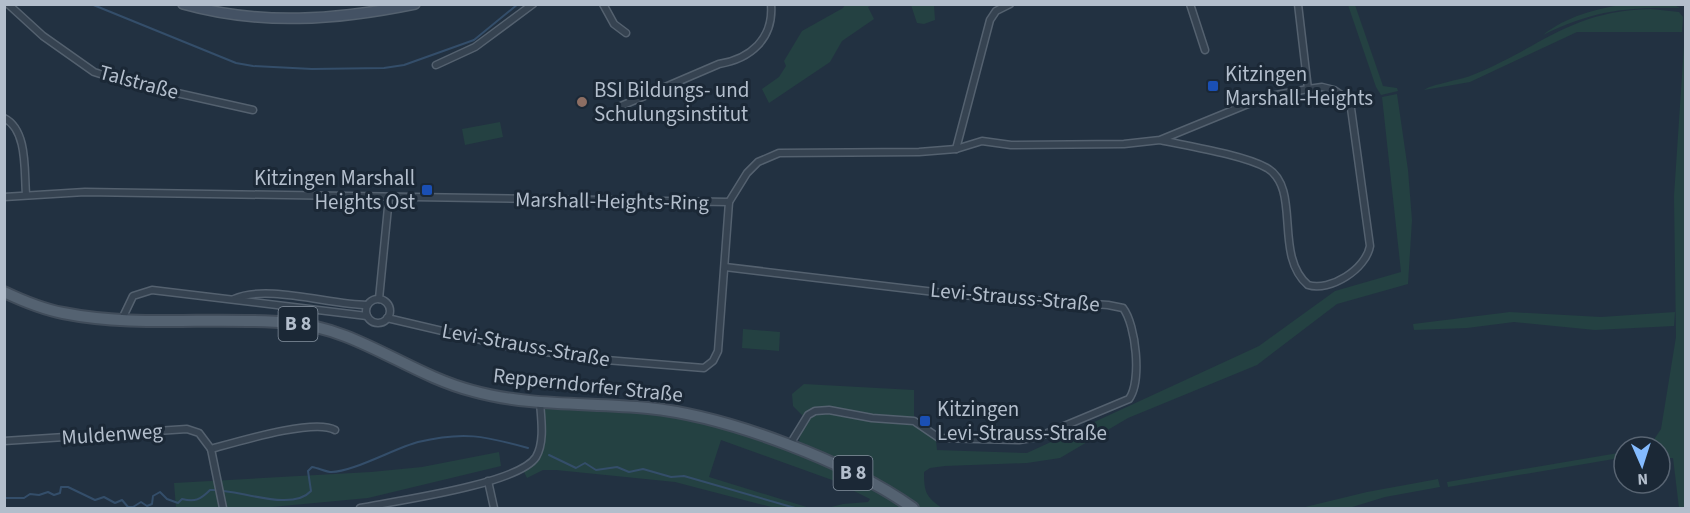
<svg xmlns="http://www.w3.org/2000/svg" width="1690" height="513" viewBox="0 0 1690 513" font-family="'Source Sans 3',sans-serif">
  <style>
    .green { fill: #244142 }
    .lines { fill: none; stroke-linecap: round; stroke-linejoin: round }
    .stream { stroke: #344e6a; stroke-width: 2 }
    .minor-casing { stroke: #54616f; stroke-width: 9 }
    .secondary-casing { stroke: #54616f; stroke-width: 12 }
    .primary-casing { stroke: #404c5a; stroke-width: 14 }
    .minor { stroke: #364351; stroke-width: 6 }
    .secondary { stroke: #445264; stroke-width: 9 }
    .primary { stroke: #546271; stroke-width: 10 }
    .transit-dot { fill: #1a4fb4; stroke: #1b2836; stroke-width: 2 }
    .education-dot { fill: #8d6e63; stroke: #1b2836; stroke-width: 2 }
    .labels { text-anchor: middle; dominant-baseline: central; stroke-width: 6; stroke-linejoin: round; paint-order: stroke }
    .shield { fill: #1b2836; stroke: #85919f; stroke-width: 1.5 }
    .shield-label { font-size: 20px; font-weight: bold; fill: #b3becc }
    .poi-label { font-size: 21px; fill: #b3becc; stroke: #1b2836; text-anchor: start }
    .street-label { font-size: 21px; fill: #b3becc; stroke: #1b2836 }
  </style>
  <rect width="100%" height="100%" fill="#223141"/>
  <g class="green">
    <path d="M1626,4l48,1 6,3c-54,-1 -88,3 -137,27 24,-19 53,-26 83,-31z"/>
    <polygon points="845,5 872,5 868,7 874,19 842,41 830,62 769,103 762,89 779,77 786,66 784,61 802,31 843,8"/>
    <polygon points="911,5 934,5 935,20 924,24 917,23"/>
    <polygon points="1348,5 1355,5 1383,86 1397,88 1398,91 1381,95 1376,87"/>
    <path d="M1651,9l28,3 4,5 -1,15h-105l-107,50 -46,8c8,-6 38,-10 51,-16 68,-28 95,-63 176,-65z"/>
    <polygon points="1685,30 1686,508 1679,508 1673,458 1660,458 1660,447 1649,447 1661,429 1676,337 1674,196"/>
    <path d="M1397,94l11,76 4,50 -4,64 -71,20 -80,61 -129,53 -68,40 -33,5 -82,3 -15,2 -6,4c0,20 2,25 18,36h-24l-119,-65 2,-15 8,-12 11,-3 97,12 19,15 1,10 90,3 232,-107 76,-55 66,-19 -19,-175z"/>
    <polygon points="500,122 503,137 465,145 462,129"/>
    <polygon points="1510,312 1601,317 1675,312 1674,326 1595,330 1514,322 1467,328 1414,330 1413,324"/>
    <polygon points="743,329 780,332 779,351 742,348"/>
    <polygon points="804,384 914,390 914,419 828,409 803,416 793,406 792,394"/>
    <polygon points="546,406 641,411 703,421 787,449 845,474 906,508 827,508 843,504 868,502 870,499 832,480 721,440 709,477 810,508 775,508 675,482 556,470 543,470 527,478 524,472 539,457 543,411"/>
    <polygon points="499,452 501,466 368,498 261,508 176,508 174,483 371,472 422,467"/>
    <polygon points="1624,452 1624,457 1608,460 1448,487 1447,482"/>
    <polygon points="1438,479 1440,487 1385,497 1349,508 1301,508 1367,492"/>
  </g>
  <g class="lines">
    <g class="stream">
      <polyline points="91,4 236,63 253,66 312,69 384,68 404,65 474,40 518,4"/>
      <polyline points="549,455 576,468 585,463 596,470 617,467 629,472 643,469 671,477 684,476 795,508"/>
      <path d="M4,498h20l6,-4 9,1 9,-3 6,3 6,-2 1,-6h7l27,13 9,-3 11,6 7,-3 6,7h5l8,-5 6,4 5,-2 1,-8 7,-4 7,7 11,4 4,-4c13,3 18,1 28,-9 26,-2 81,23 101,1l-3,-20 4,-4c6,1 12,4 18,5 21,1 65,-24 88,-30 46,-11 66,-6 110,6"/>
    </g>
    <defs>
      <g id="minor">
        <polyline points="8,4 43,36 94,72 119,80 253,110"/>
        <polyline points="603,4 614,24 626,33"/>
        <polyline points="1190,4 1205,50"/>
        <polyline points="1298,4 1308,89"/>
        <polyline points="436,65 475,47 533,4"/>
        <path d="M621,106l98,-42c31,-5 55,-25 52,-60"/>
        <path d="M4,118c24,12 20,53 22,76"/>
        <polyline points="956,149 990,20 996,11 1010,4"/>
        <polyline points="4,197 85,192 729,202"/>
        <path d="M725,267l235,28 148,10 15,3c13,17 19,73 6,91l-91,38 -19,3 -80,-2 -25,-17 -42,-3 -43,-8 -14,1 -7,4 -19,31"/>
        <path d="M234,299c32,-15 97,6 133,6"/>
        <polyline points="379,299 389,197"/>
        <circle cx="378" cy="311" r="12"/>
        <path d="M387,318l128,30 91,12 98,8 9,-7 5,-10 11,-149 18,-29 11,-11 21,-9 140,-1 37,-3 26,-8 29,4 113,-1 36,-4 105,-43 43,-8 14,-2 12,3 16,11 20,145c-4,23 -40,46 -62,39 -35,-30 -6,-96 -41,-117 -23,-13 -79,-22 -107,-28"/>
        <polyline points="122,319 133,296 152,290 367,316"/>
        <path d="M4,441l183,-12 12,4 12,16c26,-7 103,-31 124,-19"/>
        <polyline points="211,449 223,508"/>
        <polyline points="488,481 494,508"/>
        <path d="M360,508c36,-7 159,-24 176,-51 9,-15 5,-39 4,-55"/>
      </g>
      <path id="secondary" d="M183,4c78,22 154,16 232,0"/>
      <path id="primary" d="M4,292c19,9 38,17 59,21 74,15 153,3 228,10 66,5 119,52 182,68 57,16 117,11 175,17 80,8 200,54 265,100"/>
    </defs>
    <use href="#minor" class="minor-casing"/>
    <use href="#secondary" class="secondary-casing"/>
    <use href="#primary" class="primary-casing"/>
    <use href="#minor" class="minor"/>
    <use href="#secondary" class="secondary"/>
    <use href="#primary" class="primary"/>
  </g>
  <g class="transit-dot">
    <rect x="1207" y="80" width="12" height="12" rx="3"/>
    <rect x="421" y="184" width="12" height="12" rx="3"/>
    <rect x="919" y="415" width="12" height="12" rx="3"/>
  </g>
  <circle class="education-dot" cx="582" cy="102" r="6"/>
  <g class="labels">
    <g class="shield">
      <rect x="278.5" y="307" width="39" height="34" rx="4.5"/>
      <rect x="833.5" y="456" width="39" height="34" rx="4.5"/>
    </g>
    <g class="shield-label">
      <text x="298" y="324">B 8</text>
      <text x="853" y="473">B 8</text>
    </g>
    <g class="poi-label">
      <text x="1225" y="74">Kitzingen<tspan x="1225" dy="24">Marshall-Heights</tspan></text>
      <text x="594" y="90">BSI Bildungs- und<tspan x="594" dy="24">Schulungsinstitut</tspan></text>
      <text x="415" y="178" text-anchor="end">Kitzingen Marshall<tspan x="415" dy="24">Heights Ost</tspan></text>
      <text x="937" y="409">Kitzingen<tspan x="937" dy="24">Levi-Strauss-Straße</tspan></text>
    </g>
    <g class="street-label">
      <text transform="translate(139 82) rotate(15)">Talstraße</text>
      <text transform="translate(612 201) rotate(1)">Marshall-Heights-Ring</text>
      <text transform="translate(1015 297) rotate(5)">Levi-Strauss-Straße</text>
      <text transform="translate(526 345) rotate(10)">Levi-Strauss-Straße</text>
      <text transform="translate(588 385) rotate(6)">Repperndorfer Straße</text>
      <text transform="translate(112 434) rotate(-4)">Muldenweg</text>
    </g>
  </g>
  <rect width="1690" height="513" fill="none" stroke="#b3becc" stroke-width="12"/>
  <g transform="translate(1642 465) rotate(177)"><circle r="28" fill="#1b2836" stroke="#586472" stroke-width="1.5"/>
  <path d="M0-4.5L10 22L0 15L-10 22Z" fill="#84bbff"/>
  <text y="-9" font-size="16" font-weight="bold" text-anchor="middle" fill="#b3becc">N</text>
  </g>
</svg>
